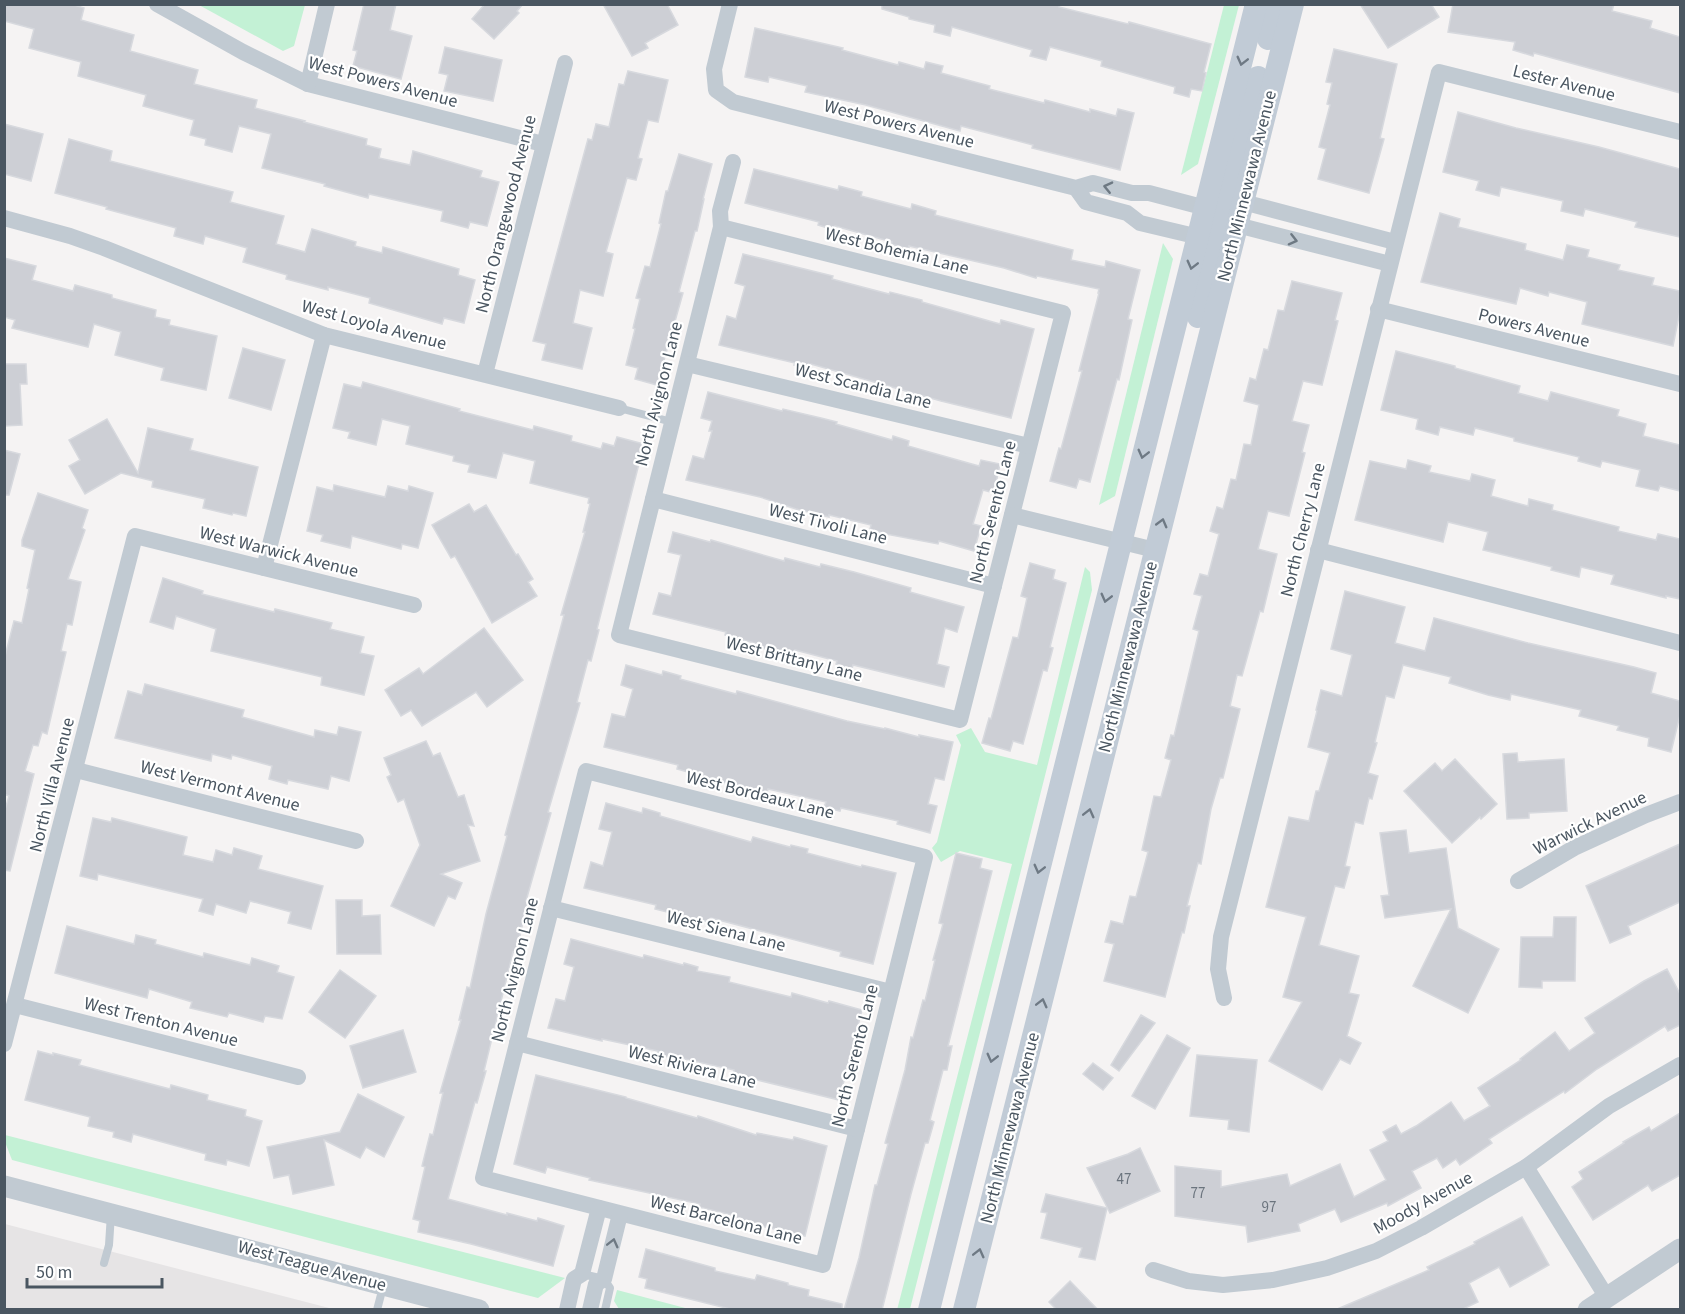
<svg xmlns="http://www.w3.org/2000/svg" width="1685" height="1314" viewBox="0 0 1685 1314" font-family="'Source Sans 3',sans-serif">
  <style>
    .education { fill: #e6e4e5 }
    .green { fill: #c3f1d5 }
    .building { fill: #cdcfd5; stroke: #d7d9de; stroke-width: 1.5 }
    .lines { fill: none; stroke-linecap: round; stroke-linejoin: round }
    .service { stroke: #c1cad2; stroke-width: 8 }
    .minor { stroke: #c1cad2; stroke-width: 16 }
    .tertiary { stroke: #c1cad2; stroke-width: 21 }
    .secondary { stroke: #c1cbd6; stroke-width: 22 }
    .oneway { stroke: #6e7984 }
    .oneway2 { stroke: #6e7983 }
    .labels { text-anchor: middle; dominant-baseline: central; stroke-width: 4.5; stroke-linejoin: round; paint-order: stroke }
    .number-label { font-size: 15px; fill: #6b747e }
    .street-label { font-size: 18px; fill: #4a5661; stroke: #fff }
  </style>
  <rect width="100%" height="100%" fill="#f5f3f3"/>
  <polygon class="education" points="5,1224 333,1309 5,1309"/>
  <g class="green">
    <polygon points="199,5 305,5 294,46 283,51"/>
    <polygon points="1224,5 1239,5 1198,164 1181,175"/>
    <polygon points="1163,243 1173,259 1115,496 1099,505"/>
    <polygon points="1085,567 1090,572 1092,590 910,1309 897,1310 1012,864 960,851 941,862 932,848 937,842 961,745 956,735 971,728 985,752 1037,765"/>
    <polygon points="4,1135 5,1135 565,1278 538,1298 12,1160 5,1142"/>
    <polygon points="617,1290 689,1309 619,1309 614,1301"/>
  </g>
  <g class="building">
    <polygon points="4,4 71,4 84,8 81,20 134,35 130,51 198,70 194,84 257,100 255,108 305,121 304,122 367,139 366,145 381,149 379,158 410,165 413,151 482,171 480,177 499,182 487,226 470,222 468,228 441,221 443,211 369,194 368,198 324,186 325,184 262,168 271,134 239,126 232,152 205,145 206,139 190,135 194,120 143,106 146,95 78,76 81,62 29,48 34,29 4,21"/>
    <polygon points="364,4 396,4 390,30 412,36 401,79 353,66 357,51 353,50"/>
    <polygon points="485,4 523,4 517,11 519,13 494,39 472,19"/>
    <polygon points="603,4 667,4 678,25 645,43 648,48 632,56"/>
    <polygon points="882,4 1060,4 1059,7 1128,24 1129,22 1211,44 1204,72 1206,73 1202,91 1191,89 1189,97 1174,93 1175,87 1101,66 1102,61 1050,47 1046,60 1030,56 1032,50 952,27 950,36 934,32 935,25 909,19 909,17 882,9"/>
    <polygon points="1360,4 1431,4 1439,17 1388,48"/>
    <polygon points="1453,4 1614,4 1612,11 1652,21 1650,28 1680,37 1680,93 1534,53 1533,56 1513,50 1515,42 1448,32"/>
    <polygon points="755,28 843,48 842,50 898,65 899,62 924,69 926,62 943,66 941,73 990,86 989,89 1044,103 1045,100 1090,112 1090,109 1116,116 1118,109 1134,113 1120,170 1032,148 1033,145 961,126 960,131 866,105 805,92 807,86 769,77 768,82 745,77"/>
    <polygon points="445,47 502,60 493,101 444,91 448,75 439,73"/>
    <polygon points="1334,49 1397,64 1380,138 1384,139 1369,193 1318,179 1326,149 1319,147 1330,105 1327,104 1332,83 1326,82"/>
    <polygon points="628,71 668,80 658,122 648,120 638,158 642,159 636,180 627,178 606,252 613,254 603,296 580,290 573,323 592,328 582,369 542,360 546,344 533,341 588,139 592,140 596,124 609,127 619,84 624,85"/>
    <polygon points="1458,112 1516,128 1599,147 1680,169 1680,237 1635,227 1637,222 1585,209 1583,216 1561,211 1563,201 1501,187 1499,196 1476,190 1479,181 1443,172"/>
    <polygon points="4,124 43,134 31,181 4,174"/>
    <polygon points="69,139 112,151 110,161 233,192 230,202 284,216 276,244 305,252 312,229 356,242 355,246 382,253 383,247 459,269 458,275 475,280 464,323 444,318 442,324 369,303 370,298 328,287 328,290 286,279 287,275 243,262 247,248 205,236 203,244 174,236 176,228 106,209 107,207 55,193"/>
    <polygon points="679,154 712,164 703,199 704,199 697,231 695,231 679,292 683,293 657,385 635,379 638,368 626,365 635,329 633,328 640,299 636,298 645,266 650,267 661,224 659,223 666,191 668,191"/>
    <polygon points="754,169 838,190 839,186 862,192 861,196 911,209 912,204 936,211 935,215 1073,250 1071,260 1105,267 1106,261 1140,270 1128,319 1132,320 1119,380 1117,379 1090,482 1079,479 1076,488 1050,481 1059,448 1061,449 1082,371 1079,371 1099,293 1098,293 1099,289 1037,276 1036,278 1004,268 909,246 909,249 891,244 892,242 835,226 834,230 818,225 819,222 745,203"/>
    <polygon points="1440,213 1460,219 1458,227 1526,244 1525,250 1563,260 1567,245 1589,250 1587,257 1620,265 1618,270 1654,278 1652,285 1680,291 1680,311 1673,346 1582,324 1587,302 1549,292 1548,296 1520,288 1516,304 1421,282"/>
    <polygon points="743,254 833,276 832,279 889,294 890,292 922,300 922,302 1000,324 1001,320 1034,329 1011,418 941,401 811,364 811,369 794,365 795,363 719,345 727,316 736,319 745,286 735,283"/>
    <polygon points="4,258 36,266 32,280 73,291 75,285 112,295 112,298 156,310 155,317 170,320 169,325 217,336 206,390 161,380 164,368 115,355 121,332 94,324 88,347 12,328 15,320 4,317"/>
    <polygon points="1292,281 1342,293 1335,320 1338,321 1322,385 1303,381 1292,421 1309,425 1302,452 1305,453 1289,516 1268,511 1258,549 1277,554 1263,612 1260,611 1242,676 1237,675 1230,706 1240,709 1223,778 1220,778 1211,809 1201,864 1198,863 1187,906 1190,906 1184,933 1182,932 1165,997 1104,981 1114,944 1105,942 1111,921 1123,924 1130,896 1136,897 1148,852 1142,850 1154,796 1161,797 1171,760 1165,758 1171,735 1174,736 1199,631 1193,629 1202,596 1194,594 1200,574 1208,576 1219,534 1210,531 1217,507 1223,509 1231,479 1236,480 1244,444 1251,445 1259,405 1244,401 1250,378 1256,380 1264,349 1268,350 1278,310 1284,311"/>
    <polygon points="243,348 285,360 271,410 229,398"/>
    <polygon points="1396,351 1455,366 1455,368 1520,386 1518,393 1548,401 1551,392 1619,410 1617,416 1646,424 1643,436 1680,445 1680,491 1660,486 1658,491 1636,486 1640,470 1602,461 1600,467 1578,461 1579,457 1514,441 1514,438 1475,428 1473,435 1440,427 1438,435 1416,429 1418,419 1381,410"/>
    <polygon points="4,364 26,364 27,384 20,384 22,425 4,426"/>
    <polygon points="363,382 460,409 459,411 533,430 534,426 572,436 571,441 601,449 603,443 614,446 617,437 644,444 597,629 599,630 591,661 588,660 577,702 580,703 548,812 551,813 526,901 528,901 516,953 513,952 484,1071 486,1071 477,1103 475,1102 448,1199 507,1215 507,1213 537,1221 538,1218 564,1226 553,1266 471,1244 418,1232 420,1221 413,1219 425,1167 422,1166 430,1134 433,1135 443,1093 440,1093 461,1020 459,1020 467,987 470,988 486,914 507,836 505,835 564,615 561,615 585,532 583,532 590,504 588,503 589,498 530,483 535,461 503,453 496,478 468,472 470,465 453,461 454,456 406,444 410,426 382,419 376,445 348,438 350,432 333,428 344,384 361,388"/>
    <polygon points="708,392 782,411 783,409 821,418 837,422 836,424 892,440 893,436 909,441 908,446 979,466 981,460 1000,464 994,493 983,490 973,524 981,526 974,551 939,541 938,544 886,534 870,529 871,525 829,515 829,517 796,509 760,497 686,480 693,456 704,459 712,431 709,431 712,421 701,418"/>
    <polygon points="107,419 138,473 148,428 193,439 190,450 258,467 246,516 233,513 232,515 203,508 205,499 152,487 153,481 121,473 85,494 69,466 80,460 69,440"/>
    <polygon points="4,450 20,454 9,495 4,495"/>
    <polygon points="1408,460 1431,466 1429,472 1470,481 1472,474 1495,480 1491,496 1528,506 1529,499 1553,505 1552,510 1619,527 1618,531 1656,540 1658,534 1680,539 1680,599 1666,596 1666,598 1611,584 1614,575 1581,567 1579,577 1551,570 1552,567 1483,550 1488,532 1448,522 1443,542 1355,520 1370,461 1406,469"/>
    <polygon points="334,485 385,497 388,486 408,491 409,486 433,493 418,548 402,544 401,549 352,536 350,548 321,541 323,535 307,531 317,487 333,491"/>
    <polygon points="38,493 88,510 82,528 85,530 68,579 81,582 72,625 67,624 61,651 66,652 47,734 42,732 38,746 33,745 25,771 34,774 10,871 4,870 4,813 9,796 4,794 4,660 14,621 22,623 29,589 27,588 35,550 22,546 22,540"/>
    <polygon points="469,504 474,512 486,505 516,555 518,554 533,579 528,582 537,596 492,623 455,556 451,558 432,525"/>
    <polygon points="673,532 710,542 711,540 784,561 785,558 820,567 821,564 854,572 911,588 910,592 964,607 957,632 945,628 937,664 949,667 944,687 853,665 852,669 836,664 837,661 795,650 794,655 761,648 762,645 725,635 726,632 653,614 659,593 671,596 678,567 681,555 668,552"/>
    <polygon points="1030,563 1055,570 1053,579 1066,583 1050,647 1053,648 1047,671 1043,670 1023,744 1013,741 1010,751 982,743 989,718 991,719 1013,637 1018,638 1027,598 1021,596"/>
    <polygon points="163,578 203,591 202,594 274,612 275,609 332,623 330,629 364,637 360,653 374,656 364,695 321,685 322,677 211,651 216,629 176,616 173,629 150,622"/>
    <polygon points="1345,591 1405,607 1395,643 1425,651 1434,618 1528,643 1634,667 1656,673 1651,693 1680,701 1680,715 1671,752 1648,746 1649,738 1617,730 1619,726 1579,716 1581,710 1511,694 1510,700 1488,695 1449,683 1451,677 1403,665 1394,698 1386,696 1375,742 1377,743 1368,773 1378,776 1372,799 1369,798 1363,824 1355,822 1345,866 1350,867 1344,888 1335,886 1319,945 1359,956 1349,993 1359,995 1347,1036 1361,1043 1350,1064 1340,1059 1322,1090 1269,1061 1302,1002 1283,997 1306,917 1266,907 1289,817 1309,821 1316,791 1319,791 1330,753 1308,747 1317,711 1316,710 1321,690 1342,696 1352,655 1331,649"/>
    <polygon points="484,628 523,680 487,707 476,692 422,726 411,710 401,716 385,690 419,668 423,674"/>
    <polygon points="626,665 662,675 663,671 681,676 680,679 736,694 737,691 847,721 885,729 885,728 919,737 919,735 953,742 944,780 935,778 928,804 937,806 930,833 897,824 898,821 841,808 840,811 824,807 826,802 768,789 767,793 730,784 677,769 678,765 604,747 612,714 625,717 633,689 621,685"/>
    <polygon points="145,684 244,710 242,717 314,737 315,730 337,735 339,727 361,732 349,781 331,776 328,789 288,780 287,784 269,779 272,766 232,755 231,759 212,754 211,761 115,738 128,691 142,695"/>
    <polygon points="426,741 433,756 440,753 458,797 464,795 474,826 468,825 480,861 441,874 462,883 455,899 448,896 434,926 391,906 420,845 404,799 398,802 387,777 391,775 384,758"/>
    <polygon points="1517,753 1518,762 1564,759 1567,811 1529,813 1529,818 1507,819 1503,754"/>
    <polygon points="1455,759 1497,804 1481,819 1480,817 1452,843 1404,791 1435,763 1442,771"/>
    <polygon points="606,803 642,813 643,808 660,813 660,816 751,842 753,837 790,847 791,845 808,849 807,853 861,867 862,865 896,873 873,964 840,956 841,952 711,918 710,922 687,917 655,909 656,905 584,888 591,862 603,866 612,832 599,829"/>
    <polygon points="93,818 111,822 112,818 187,837 183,855 213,862 216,850 232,855 234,848 262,856 258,869 323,886 311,929 288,923 291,912 250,901 246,913 216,904 213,915 199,911 203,899 98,874 97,880 80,876"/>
    <polygon points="1406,830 1409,853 1446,848 1458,928 1499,949 1468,1013 1413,986 1451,909 1385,918 1381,896 1389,895 1380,833"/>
    <polygon points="1680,844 1680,902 1628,926 1631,934 1610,943 1586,886"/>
    <polygon points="956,853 982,859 980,868 992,871 948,1046 952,1046 947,1070 943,1070 930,1120 934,1122 928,1143 925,1143 911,1194 882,1310 844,1310 859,1258 875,1185 877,1185 888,1144 885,1143 905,1070 911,1037 913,1038 923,1000 925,1001 935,960 933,960 943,924 939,923"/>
    <polygon points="336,900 362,900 362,916 380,915 381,954 337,954"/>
    <polygon points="1554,917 1576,917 1575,981 1542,981 1542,988 1519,987 1521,937 1553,937"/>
    <polygon points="67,926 134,944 136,935 156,940 155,944 203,957 204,953 250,965 252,958 279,966 277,972 294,977 282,1019 265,1016 263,1022 229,1013 227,1017 190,1008 192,1002 149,989 147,998 55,973"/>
    <polygon points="571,939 643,958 644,955 683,965 684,963 698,967 697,971 730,977 729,982 791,997 792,993 828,1003 829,1001 862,1010 839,1100 733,1074 734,1070 676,1057 675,1059 657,1054 658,1051 602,1039 602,1041 548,1028 556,999 565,1001 574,967 564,964"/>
    <polygon points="1667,969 1680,994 1680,1025 1668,1031 1665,1026 1597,1069 1565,1093 1564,1091 1489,1139 1492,1143 1460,1165 1456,1159 1443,1168 1437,1158 1412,1171 1421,1188 1388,1206 1387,1203 1341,1222 1335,1209 1298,1224 1300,1231 1248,1242 1246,1226 1175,1216 1175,1166 1221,1171 1221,1187 1287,1174 1290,1186 1340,1164 1354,1197 1386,1180 1370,1150 1388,1141 1383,1132 1396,1125 1401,1134 1416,1126 1451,1102 1464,1121 1490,1106 1478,1088 1521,1060 1520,1059 1555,1032 1569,1051 1595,1033 1585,1018 1644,981"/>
    <polygon points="340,970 376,996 345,1038 309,1012"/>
    <polygon points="1141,1015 1155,1023 1119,1071 1111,1065"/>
    <polygon points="403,1030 416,1072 363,1088 350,1046"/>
    <polygon points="1167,1035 1190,1048 1155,1109 1132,1096"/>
    <polygon points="38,1051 53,1055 53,1053 81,1060 79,1065 170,1089 171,1085 208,1095 207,1100 246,1110 245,1116 262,1121 249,1166 227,1160 226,1165 205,1160 206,1154 133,1134 131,1142 113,1137 114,1132 88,1126 90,1117 25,1100"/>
    <polygon points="1197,1055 1257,1060 1249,1132 1228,1129 1229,1120 1190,1116"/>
    <polygon points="1093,1063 1113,1078 1103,1090 1083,1074"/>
    <polygon points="536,1075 626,1097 626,1098 697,1118 698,1116 756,1135 757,1133 793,1140 794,1137 827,1146 805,1236 735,1220 736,1216 699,1207 700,1204 589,1180 590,1178 547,1167 545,1173 514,1164"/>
    <polygon points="358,1094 404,1117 384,1157 366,1147 360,1158 324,1140 334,1185 293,1194 289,1175 274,1178 267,1147 340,1132"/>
    <polygon points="1680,1113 1680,1175 1652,1191 1648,1185 1593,1220 1572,1187 1583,1179 1579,1172 1624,1143 1623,1142 1649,1127 1651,1131"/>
    <polygon points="1140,1148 1160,1191 1110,1213 1087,1168 1128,1154"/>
    <polygon points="1046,1194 1107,1208 1095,1260 1079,1257 1082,1248 1041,1238 1047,1213 1041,1212"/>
    <polygon points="1522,1217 1549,1265 1510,1287 1499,1267 1469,1283 1478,1302 1461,1310 1335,1310 1429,1270 1427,1267 1475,1244 1474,1242"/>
    <polygon points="646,1249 715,1268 715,1271 755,1280 757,1275 788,1283 788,1285 809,1290 808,1296 842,1304 842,1310 734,1310 645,1288 647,1279 639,1277"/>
    <polygon points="1070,1281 1098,1310 1057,1310 1049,1302"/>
  </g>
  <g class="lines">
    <g class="service">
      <polyline points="619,408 672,422"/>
      <polyline points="104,1263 109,1245 111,1214"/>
      <polyline points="582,1274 604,1279 610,1288 605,1310"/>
      <polyline points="377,1310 383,1287"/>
    </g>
    <g class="minor">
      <polyline points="157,4 243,52 308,84 543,144"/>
      <polyline points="730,4 714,69 716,90 733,102 1076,188 1093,183 1132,193 1149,193 1206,208"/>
      <polyline points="308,84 327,4"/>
      <polyline points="1076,188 1086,202 1127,213 1140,223 1199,237"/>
      <polyline points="1243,202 1395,242"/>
      <polyline points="4,218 70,236 104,248 324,335 619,408"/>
      <polyline points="1237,225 1390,264"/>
      <polyline points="721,227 1063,313 960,720 619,635 721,227 720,211 733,162"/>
      <polyline points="1378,309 1680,384"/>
      <polyline points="687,364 1029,446"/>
      <polyline points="485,374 565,63"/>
      <polyline points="653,499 994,586"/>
      <polyline points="1012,515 1155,550"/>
      <polyline points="1318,550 1680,643"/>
      <polyline points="264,568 324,335"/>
      <polyline points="76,770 356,841"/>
      <polygon points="586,771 925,857 823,1265 483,1178"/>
      <polyline points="1518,881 1574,848 1646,815 1680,802"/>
      <polyline points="551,908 891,992"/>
      <polyline points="1224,998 1218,969 1221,937 1439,72 1680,132"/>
      <polyline points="15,1005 298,1077"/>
      <polyline points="517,1043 857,1129"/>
      <polyline points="4,1044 135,536 414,605"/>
      <polyline points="1526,1167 1606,1296"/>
      <polyline points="1153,1270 1188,1281 1223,1285 1273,1280 1327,1268 1376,1251 1421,1228 1526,1167 1609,1106 1680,1065"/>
      <polyline points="567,1310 574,1279 582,1274 599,1208"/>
      <polyline points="590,1310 596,1284 604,1279 620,1214"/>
    </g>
    <g class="tertiary">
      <polyline points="4,1186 479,1310"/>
      <polyline points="1588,1310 1680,1249"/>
    </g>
    <g class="secondary">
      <polyline points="1268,39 1275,4"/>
      <polyline points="1237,225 1229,212 1227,198 1258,77"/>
      <path d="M1198,317l20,-84c-1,-11 -3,-18 -12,-25"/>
      <polyline points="929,1310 1256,4"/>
      <polyline points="964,1310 1293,4"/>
    </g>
  </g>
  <defs><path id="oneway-chevron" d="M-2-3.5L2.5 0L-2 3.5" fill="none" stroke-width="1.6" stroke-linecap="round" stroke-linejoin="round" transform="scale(1.5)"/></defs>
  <g class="oneway">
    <use href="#oneway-chevron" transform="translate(1242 61) rotate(104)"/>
    <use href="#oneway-chevron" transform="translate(1192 265) rotate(104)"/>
    <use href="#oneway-chevron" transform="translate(1143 454) rotate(104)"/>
    <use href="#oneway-chevron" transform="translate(1162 523) rotate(-75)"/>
    <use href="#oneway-chevron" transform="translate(1106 598) rotate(104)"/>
    <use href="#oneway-chevron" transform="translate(1089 813) rotate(-76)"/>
    <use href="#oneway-chevron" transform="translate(1039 869) rotate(104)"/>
    <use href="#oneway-chevron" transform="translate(1042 1003) rotate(-76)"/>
    <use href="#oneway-chevron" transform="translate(992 1058) rotate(104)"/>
    <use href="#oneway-chevron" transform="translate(979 1253) rotate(-76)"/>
  </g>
  <g class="oneway2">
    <use href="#oneway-chevron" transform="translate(1108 187) rotate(-167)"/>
    <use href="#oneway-chevron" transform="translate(1293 240) rotate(14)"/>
    <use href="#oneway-chevron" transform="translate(613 1243) rotate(-76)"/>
  </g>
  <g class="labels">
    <g class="number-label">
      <text x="1124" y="1179">47</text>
      <text x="1198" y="1193">77</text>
      <text x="1269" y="1207">97</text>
    </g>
    <g class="street-label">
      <text transform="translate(383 82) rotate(15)">West Powers Avenue</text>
      <text transform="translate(1564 83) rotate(14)">Lester Avenue</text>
      <text transform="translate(899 124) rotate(14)">West Powers Avenue</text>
      <text transform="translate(1247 186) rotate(-76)">North Minnewawa Avenue</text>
      <text transform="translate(506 214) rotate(-76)">North Orangewood Avenue</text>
      <text transform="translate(897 251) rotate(14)">West Bohemia Lane</text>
      <text transform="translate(374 325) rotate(15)">West Loyola Avenue</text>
      <text transform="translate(1534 328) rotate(14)">Powers Avenue</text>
      <text transform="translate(863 386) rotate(14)">West Scandia Lane</text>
      <text transform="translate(659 394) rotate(-76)">North Avignon Lane</text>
      <text transform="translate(993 512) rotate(-76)">North Serento Lane</text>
      <text transform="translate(828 524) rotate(14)">West Tivoli Lane</text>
      <text transform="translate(1303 530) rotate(-76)">North Cherry Lane</text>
      <text transform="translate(279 552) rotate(14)">West Warwick Avenue</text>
      <text transform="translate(1128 657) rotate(-76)">North Minnewawa Avenue</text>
      <text transform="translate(794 659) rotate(14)">West Brittany Lane</text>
      <text transform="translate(52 785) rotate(-76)">North Villa Avenue</text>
      <text transform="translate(220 786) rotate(14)">West Vermont Avenue</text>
      <text transform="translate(760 795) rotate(14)">West Bordeaux Lane</text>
      <text transform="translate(1590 823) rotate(-26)">Warwick Avenue</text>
      <text transform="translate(726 931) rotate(14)">West Siena Lane</text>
      <text transform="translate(515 970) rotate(-76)">North Avignon Lane</text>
      <text transform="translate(161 1022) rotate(14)">West Trenton Avenue</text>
      <text transform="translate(855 1056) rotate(-76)">North Serento Lane</text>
      <text transform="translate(692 1067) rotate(14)">West Riviera Lane</text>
      <text transform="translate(1010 1128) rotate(-76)">North Minnewawa Avenue</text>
      <text transform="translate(1423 1203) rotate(-29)">Moody Avenue</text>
      <text transform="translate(726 1220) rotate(14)">West Barcelona Lane</text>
      <text transform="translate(312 1266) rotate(15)">West Teague Avenue</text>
    </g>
  </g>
  <rect width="1685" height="1314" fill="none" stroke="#4a5661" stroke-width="12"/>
  <path d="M27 1278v9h135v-9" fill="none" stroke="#4a5661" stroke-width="3"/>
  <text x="36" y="1278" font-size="18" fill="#4a5661" stroke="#ffffff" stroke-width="4.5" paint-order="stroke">50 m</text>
</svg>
